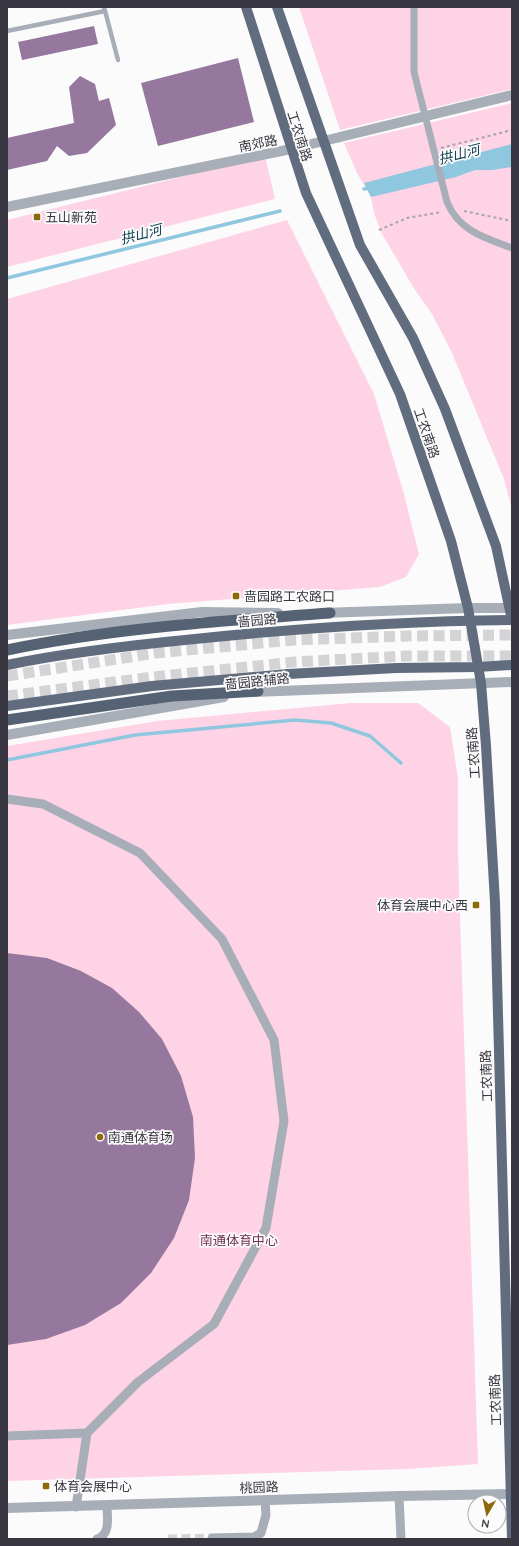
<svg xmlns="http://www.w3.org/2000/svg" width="519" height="1546" viewBox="0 0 519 1546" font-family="Quicksand,'Noto Sans SC',sans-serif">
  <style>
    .green { fill: #ffd3e6 }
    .water { fill: #8fc7df }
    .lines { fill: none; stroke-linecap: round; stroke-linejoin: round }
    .stream { stroke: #8fc7df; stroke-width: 3.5 }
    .building { fill: #96779d }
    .minor-tunnel { stroke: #d4d4d6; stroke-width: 9; stroke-dasharray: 9 4.5; stroke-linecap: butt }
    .trunk-tunnel { stroke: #d4d4d6; stroke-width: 11; stroke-dasharray: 11 5.5; stroke-linecap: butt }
    .path { stroke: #a6a6aa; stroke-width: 2; stroke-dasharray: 3 3; stroke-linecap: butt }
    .service { stroke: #a7aeb8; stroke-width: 4.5 }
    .pedestrian { stroke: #a7aeb8; stroke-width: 7 }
    .minor { stroke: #a7aeb8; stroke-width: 9 }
    .tertiary { stroke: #a7aeb8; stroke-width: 10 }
    .primary { stroke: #616d7f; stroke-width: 10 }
    .trunk { stroke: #556274; stroke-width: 11 }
    .poi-dot { fill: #8c690a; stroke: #fbfbfb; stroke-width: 1.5 }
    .labels { text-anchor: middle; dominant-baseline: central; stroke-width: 3.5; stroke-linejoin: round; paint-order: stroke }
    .street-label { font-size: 13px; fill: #383741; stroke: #fbfbfb }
    .poi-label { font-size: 13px; fill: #383741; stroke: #fbfbfb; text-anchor: start }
    .park-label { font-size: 13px; fill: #6f3151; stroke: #fbfbfb }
    .water-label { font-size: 14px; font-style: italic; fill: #134354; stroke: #fbfbfb }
  </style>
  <rect width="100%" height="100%" fill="#fbfbfb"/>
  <g class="green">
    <polygon points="299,7 512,7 512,89 340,130"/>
    <polygon points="512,103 512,510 504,479 452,353 432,314 415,290 382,234 374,213 371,197 357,173 344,143"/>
    <polygon points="265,156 275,199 7,267 7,220"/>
    <polygon points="287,220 374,394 404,494 419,554 406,577 380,587 168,604 7,625 7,299"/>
    <polygon points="351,703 418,703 450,727 458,778 458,854 478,1464 408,1469 7,1481 7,746 157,721"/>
  </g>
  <polygon class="water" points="512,144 512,167 492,170 475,170 456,177 371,197 364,183"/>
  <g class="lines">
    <g class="stream">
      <polyline points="364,189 372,188"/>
      <polyline points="7,278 280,211"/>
      <polyline points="7,760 135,735 295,720 331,723 370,736 401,763"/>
    </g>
  </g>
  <g class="building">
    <polygon points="94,26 98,44 22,60 18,42"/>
    <polygon points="238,58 254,122 158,146 141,83"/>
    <polygon points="80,76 95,84 99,101 109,98 116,125 87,153 69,156 57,146 47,161 7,170 7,138 74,123 69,87"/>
    <polygon points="7,953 47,958 81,971 112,988 139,1012 162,1039 181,1076 193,1117 195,1158 189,1200 174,1238 151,1273 121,1303 85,1325 46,1339 7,1345"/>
  </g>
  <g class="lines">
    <polyline class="minor-tunnel" points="168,1539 212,1538"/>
    <g class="trunk-tunnel">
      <polyline points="7,676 156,653 294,640 407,636 512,635"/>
      <polyline points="7,696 153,677 294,662 406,656 512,656"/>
    </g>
    <g class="path">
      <polyline points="441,148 512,130"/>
      <polyline points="464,211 512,221"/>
      <polyline points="379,230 407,218 442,212"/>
    </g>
    <g class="service">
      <polyline points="104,7 118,60"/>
      <polyline points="7,31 105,11"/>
    </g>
    <path class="pedestrian" d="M414,7v65l33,130c12,29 38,36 65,46"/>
    <g class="minor">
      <polyline points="7,799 43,804 140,853 222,939 274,1040 284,1121 266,1228 214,1324 138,1382 87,1433 76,1507"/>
      <polyline points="7,1436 87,1433"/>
      <polyline points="399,1496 401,1539"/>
      <polyline points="212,1538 254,1537 261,1533 266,1515 265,1500"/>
      <path d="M97,1539c14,-5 10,-21 10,-34"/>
    </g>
    <g class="tertiary">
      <polyline points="7,207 291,149 512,95"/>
      <polyline points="322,613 468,608 512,608"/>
      <polyline points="7,635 202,612 278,613"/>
      <polyline points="251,692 512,682"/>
      <polyline points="7,735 224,697"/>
      <polyline points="7,1508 399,1496 512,1494"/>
    </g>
    <g class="primary">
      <polyline points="246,7 306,193 400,394 451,541 468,608 481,683 486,746 495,902 512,1539"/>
      <polyline points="277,7 360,245 413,338 445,409 496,546 512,620"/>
      <path d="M7,665c62,-13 126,-20 188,-26 106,-11 211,-18 317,-19"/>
      <polyline points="7,706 152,686 288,674 396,668 477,667 512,665"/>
    </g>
    <g class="trunk">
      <path d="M7,650c107,-22 215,-29 323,-37"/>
      <polyline points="7,720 172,696 258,691"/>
    </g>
  </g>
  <g class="poi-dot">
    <rect x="33" y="213" width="8" height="8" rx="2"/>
    <rect x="232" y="592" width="8" height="8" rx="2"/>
    <rect x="472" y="901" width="8" height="8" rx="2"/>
    <circle cx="100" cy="1137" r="4"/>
    <rect x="42" y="1482" width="8" height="8" rx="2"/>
  </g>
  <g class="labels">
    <g class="street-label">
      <text transform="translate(300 136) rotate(72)">工农南路</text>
      <text transform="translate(258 143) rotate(-11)">南郊路</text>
      <text transform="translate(427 433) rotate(71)">工农南路</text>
      <text transform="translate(257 620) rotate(-5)">啬园路</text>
      <text transform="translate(257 681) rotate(-6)">啬园路辅路</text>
      <text transform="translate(473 753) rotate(-94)">工农南路</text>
      <text transform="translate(486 1076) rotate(-92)">工农南路</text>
      <text transform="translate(495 1400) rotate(-92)">工农南路</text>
      <text transform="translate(259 1487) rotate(-2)">桃园路</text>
    </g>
    <g class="poi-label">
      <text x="45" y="217">五山新苑</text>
      <text x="244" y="596">啬园路工农路口</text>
      <text x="468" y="905" text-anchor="end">体育会展中心西</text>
      <text x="108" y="1137">南通体育场</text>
      <text x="54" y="1486">体育会展中心</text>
    </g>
    <g class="park-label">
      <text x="239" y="1240">南通体育中心</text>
    </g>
    <g class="water-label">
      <text transform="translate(459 154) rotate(-14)">拱山河</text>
      <text transform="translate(141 234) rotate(-14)">拱山河</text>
    </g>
  </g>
  <rect width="519" height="1546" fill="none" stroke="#383741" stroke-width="16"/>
  <g transform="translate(487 1514) rotate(189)"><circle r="19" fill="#fbfbfb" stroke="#adadb1"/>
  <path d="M0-3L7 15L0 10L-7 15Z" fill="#8c690a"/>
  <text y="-6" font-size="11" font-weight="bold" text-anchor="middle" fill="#383741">N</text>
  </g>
</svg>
